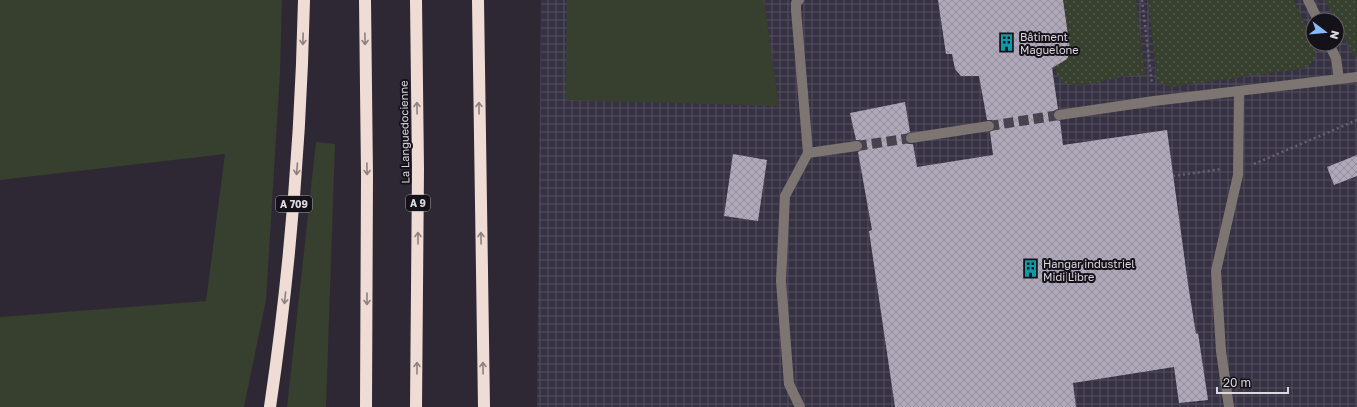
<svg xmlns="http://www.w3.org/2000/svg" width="1357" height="407" viewBox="0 0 1357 407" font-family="'Golos Text',sans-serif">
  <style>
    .industrial { fill: url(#industrial-grid); fill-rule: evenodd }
    .grass { fill: #373f2e }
    .garden { fill: url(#garden-dots) }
    .building { fill: url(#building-cross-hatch) }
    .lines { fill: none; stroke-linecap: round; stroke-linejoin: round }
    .minor-tunnel { stroke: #47424e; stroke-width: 10; stroke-dasharray: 10 5; stroke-linecap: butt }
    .path { stroke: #67626d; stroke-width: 2.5; stroke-dasharray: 2 3; stroke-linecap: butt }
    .minor { stroke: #7c7572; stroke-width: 10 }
    .highway { stroke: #efdcd5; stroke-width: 12 }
    .oneway { stroke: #8c8180 }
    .labels { text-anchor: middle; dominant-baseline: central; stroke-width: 4; stroke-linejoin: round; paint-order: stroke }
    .shield { fill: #141218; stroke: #a09da5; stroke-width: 1 }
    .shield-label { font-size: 10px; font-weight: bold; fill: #dcd8e1 }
    .poi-label { font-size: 11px; fill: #dcd8e1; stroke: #141218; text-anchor: start }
    .street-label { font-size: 11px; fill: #dcd8e1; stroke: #141218 }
  </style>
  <defs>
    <pattern id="industrial-grid" width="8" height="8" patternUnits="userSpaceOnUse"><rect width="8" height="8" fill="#373243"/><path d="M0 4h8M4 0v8" fill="none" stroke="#534f5e"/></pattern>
    <pattern id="garden-dots" width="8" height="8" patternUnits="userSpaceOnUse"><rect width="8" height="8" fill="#373f2e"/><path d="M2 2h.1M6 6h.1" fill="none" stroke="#535a4c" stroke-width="1.8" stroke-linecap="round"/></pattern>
    <pattern id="building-cross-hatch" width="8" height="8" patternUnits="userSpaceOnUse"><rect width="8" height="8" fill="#aea8b8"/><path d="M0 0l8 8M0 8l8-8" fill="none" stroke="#938e9b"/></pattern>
  </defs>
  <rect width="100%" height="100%" fill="#2d2834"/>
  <path class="industrial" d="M541,0h816v407h-820zM1313,20h24v24h-24z"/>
  <g class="grass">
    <polygon points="0,0 282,0 280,73 266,300 244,407 0,407 0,317 206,301 225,154 0,180"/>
    <polygon points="567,0 764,0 779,106 566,100"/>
    <polygon points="316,142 335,144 326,407 287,407"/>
  </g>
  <g class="garden">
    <polygon points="1063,0 1136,0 1145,75 1126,76 1081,86 1064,83 1057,74 1053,63 1067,59 1069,54 1070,48"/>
    <polygon points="1148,0 1294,0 1313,41 1316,58 1305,68 1170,87 1157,81"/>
    <polygon points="1325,0 1357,0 1357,57 1354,56 1337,24 1337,20 1335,20"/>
  </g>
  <g class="building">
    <polygon points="938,0 1063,0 1070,49 1069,54 1067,59 1052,68 1058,109 1055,110 1053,116 1054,119 1060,121 1063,145 1167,130 1188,284 1196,334 1198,333 1208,400 1179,403 1174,367 1073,383 1076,407 895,407 869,231 872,230 858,152 863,149 863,145 860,140 856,140 850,113 905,102 910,132 905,135 905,139 908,144 913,144 917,167 993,155 990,132 995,129 995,125 992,120 987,120 979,76 961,76 955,69 952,54 946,54"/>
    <polygon points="733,154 767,160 758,221 724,216"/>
    <polygon points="1357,155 1357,176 1334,185 1327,167"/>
  </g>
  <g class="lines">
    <g class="minor-tunnel">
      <polyline points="989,126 1059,115"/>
      <polyline points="857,146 911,138"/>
    </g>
    <g class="path">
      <polyline points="1142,0 1152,84"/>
      <polyline points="1254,164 1357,120"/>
      <polyline points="1173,176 1222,169"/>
    </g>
    <g class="minor">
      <polyline points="799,0 796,3 796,10 808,153"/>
      <polyline points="1308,0 1318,20"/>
      <polyline points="1329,44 1336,58 1339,79"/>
      <polyline points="1059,115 1154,101 1357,77"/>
      <polyline points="911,138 989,126"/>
      <polyline points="800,407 789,384 781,281 785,196 808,153 857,146"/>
      <polyline points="1229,407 1221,351 1216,271 1238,175 1239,91"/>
    </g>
    <g class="highway">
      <polyline points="365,0 367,175 366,407"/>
      <polyline points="416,0 418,169 416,407"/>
      <polyline points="478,0 484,407"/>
      <path d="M270,407c20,-135 31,-271 34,-407"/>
    </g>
  </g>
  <defs><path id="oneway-shaft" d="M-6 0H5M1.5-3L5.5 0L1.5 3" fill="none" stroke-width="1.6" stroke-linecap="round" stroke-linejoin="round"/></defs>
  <g class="oneway">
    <use href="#oneway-shaft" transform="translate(303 39) rotate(91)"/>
    <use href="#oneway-shaft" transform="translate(365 39) rotate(89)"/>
    <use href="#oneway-shaft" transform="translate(417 108) rotate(-91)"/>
    <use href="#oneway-shaft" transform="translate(479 108) rotate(-91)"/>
    <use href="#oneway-shaft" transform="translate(297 169) rotate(94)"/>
    <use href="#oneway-shaft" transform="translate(367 169) rotate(89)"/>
    <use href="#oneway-shaft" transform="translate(418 238) rotate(-90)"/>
    <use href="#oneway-shaft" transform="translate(481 238) rotate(-91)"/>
    <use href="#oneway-shaft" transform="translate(285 298) rotate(96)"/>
    <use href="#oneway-shaft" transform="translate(367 299) rotate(90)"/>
    <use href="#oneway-shaft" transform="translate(417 368) rotate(-90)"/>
    <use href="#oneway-shaft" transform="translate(483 368) rotate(-91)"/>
  </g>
  <defs>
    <symbol id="building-bare" viewBox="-9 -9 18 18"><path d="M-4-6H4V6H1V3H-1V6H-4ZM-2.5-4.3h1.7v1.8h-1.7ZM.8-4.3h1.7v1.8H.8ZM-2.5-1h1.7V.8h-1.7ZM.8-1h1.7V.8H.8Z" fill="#0f9aa8" stroke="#141218" stroke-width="2.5" paint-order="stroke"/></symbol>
  </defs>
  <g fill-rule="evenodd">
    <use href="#building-bare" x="994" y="30" width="25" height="25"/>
    <use href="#building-bare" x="1018" y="256" width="25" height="25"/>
  </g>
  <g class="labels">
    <g class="shield">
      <rect x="406" y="195" width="24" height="16" rx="3"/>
      <rect x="276" y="196" width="36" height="16" rx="3"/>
    </g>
    <g class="shield-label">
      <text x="418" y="203">A 9</text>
      <text x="294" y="204">A 709</text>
    </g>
    <g class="poi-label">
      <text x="1020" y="36">Bâtiment<tspan x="1020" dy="13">Maguelone</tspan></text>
      <text x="1043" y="263">Hangar industriel<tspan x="1043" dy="13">Midi Libre</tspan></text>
    </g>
    <g class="street-label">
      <text transform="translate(404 132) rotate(-91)">La Languedocienne</text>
    </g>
  </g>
  <g transform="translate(1325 32) rotate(106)"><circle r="19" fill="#141218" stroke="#646168"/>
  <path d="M0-3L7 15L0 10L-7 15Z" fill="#86bbfb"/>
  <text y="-6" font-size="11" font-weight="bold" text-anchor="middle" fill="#dcd8e1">N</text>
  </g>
  <path d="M1217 387v6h71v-6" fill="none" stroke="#dcd8e1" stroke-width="2"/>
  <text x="1223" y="387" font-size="12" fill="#dcd8e1" stroke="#141218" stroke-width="3" paint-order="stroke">20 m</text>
</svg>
